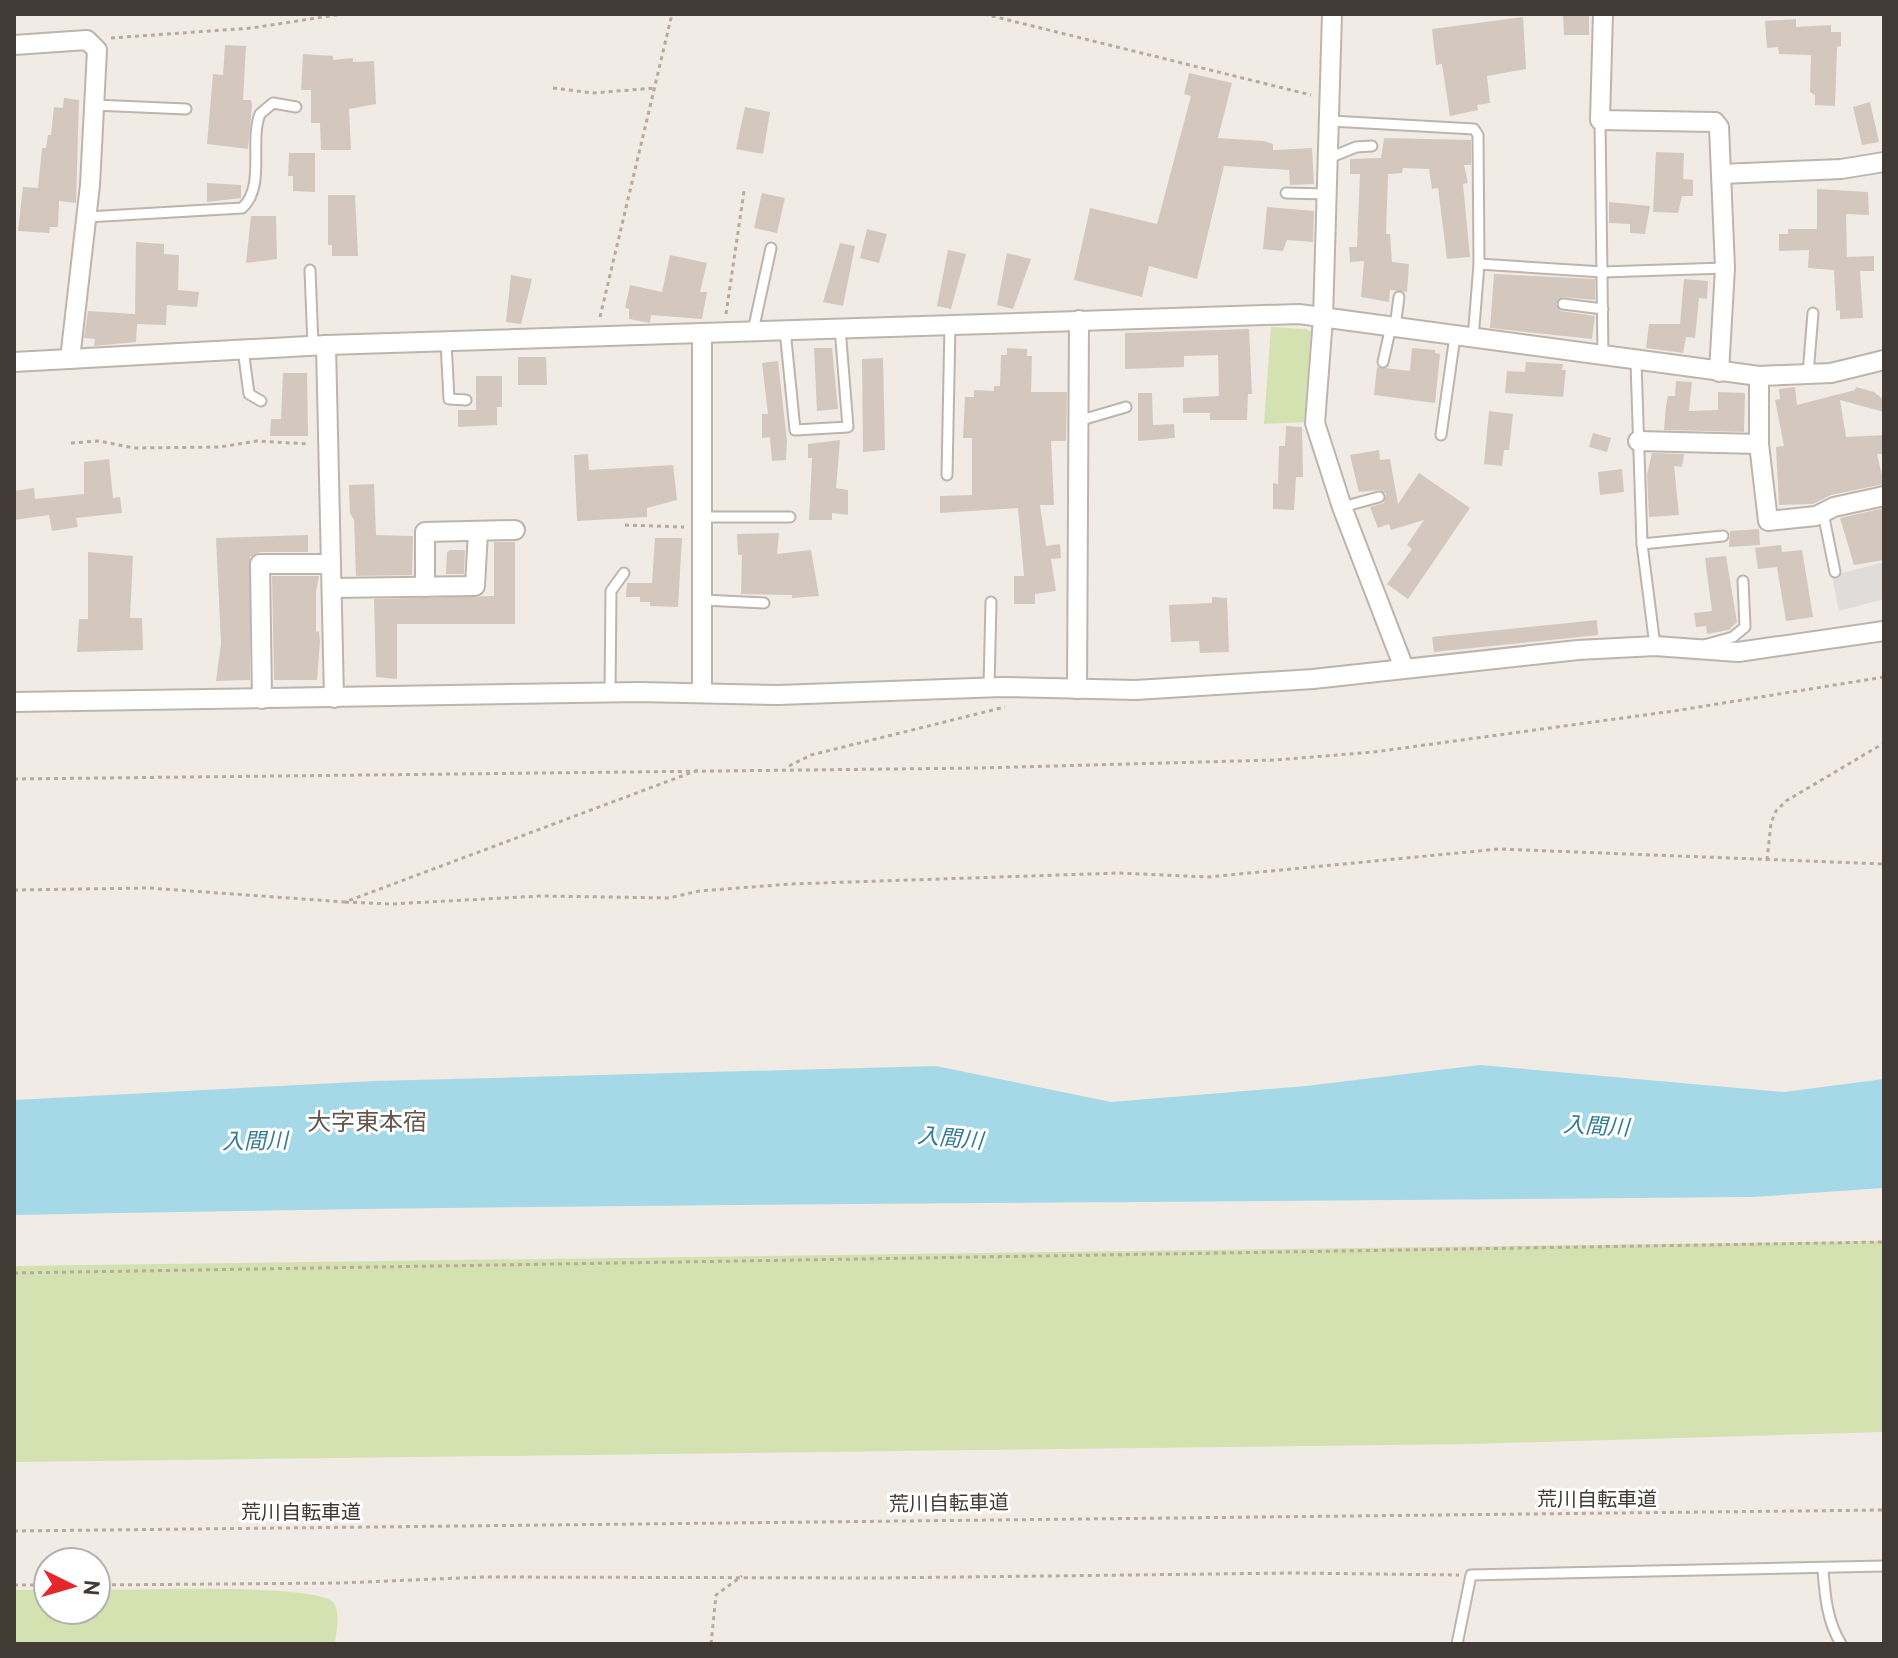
<svg xmlns="http://www.w3.org/2000/svg" width="1898" height="1658" viewBox="0 0 1898 1658" font-family="Overpass,'Noto Sans JP',sans-serif">
  <style>
    .green { fill: #d4e1b1 }
    .parking { fill: #dfdcda }
    .water { fill: #a6d9e8 }
    .building { fill: #d4c8be }
    .lines { fill: none; stroke-linecap: round; stroke-linejoin: round }
    .lane-casing { stroke: #beb4ab; stroke-width: 13 }
    .street-casing { stroke: #beb4ab; stroke-width: 22 }
    .path { stroke: #bbaa9b; stroke-width: 3; stroke-dasharray: 4 4; stroke-linecap: butt }
    .lane { stroke: #fff; stroke-width: 9 }
    .street { stroke: #fff; stroke-width: 18 }
    .labels { text-anchor: middle; dominant-baseline: central; stroke-width: 6; stroke-linejoin: round; paint-order: stroke }
    .street-label { font-size: 20px; fill: #423b35; stroke: #fff }
    .water-label { font-size: 22px; font-style: italic; fill: #357d94; stroke: #fff }
    .quarter-label { font-size: 24px; fill: #64574d; stroke: #fff }
  </style>
  <rect width="100%" height="100%" fill="#f1ebe5"/>
  <g class="green">
    <polygon points="1271,327 1306,329 1311,332 1304,422 1264,424"/>
    <polygon points="1884,1241 1884,1432 1469,1444 14,1462 14,1266"/>
    <path d="M14,1590h34v20h48v-20c37,0 218,-7 237,12 8,9 3,31 2,42h-321z"/>
  </g>
  <polygon class="parking" points="1884,562 1884,599 1839,611 1832,576"/>
  <path class="water" d="M1480,1065l304,27 100,-13v109l-131,9c-580,6 -1160,6 -1739,18v-115l361,-19 561,-15 175,36 195,-16z"/>
  <g class="building">
    <polygon points="1563,14 1589,14 1589,35 1564,35"/>
    <polygon points="1523,17 1526,69 1487,76 1490,103 1477,105 1478,110 1450,116 1442,64 1436,65 1432,29"/>
    <polygon points="1796,19 1796,27 1831,25 1831,32 1841,32 1841,46 1837,47 1835,106 1815,105 1815,95 1810,92 1811,55 1779,54 1778,47 1767,48 1765,21"/>
    <polygon points="225,45 246,46 243,100 251,100 252,106 248,149 207,144 213,74 223,75"/>
    <polygon points="303,54 333,56 333,60 353,58 353,62 374,61 376,104 349,109 351,150 321,150 320,123 311,123 311,90 301,90"/>
    <polygon points="1189,73 1232,83 1218,138 1264,141 1273,144 1273,150 1312,148 1314,184 1290,185 1289,170 1224,166 1197,279 1149,266 1142,297 1074,280 1090,208 1157,224 1191,96 1184,94"/>
    <polygon points="64,98 79,100 76,203 59,201 58,227 50,227 49,233 18,231 23,187 38,188 42,148 46,148 48,135 51,135 54,107 63,108"/>
    <polygon points="1870,102 1879,142 1862,145 1853,107"/>
    <polygon points="745,107 770,112 763,154 736,149"/>
    <polygon points="1384,138 1471,140 1471,165 1464,165 1468,183 1463,184 1470,257 1447,259 1438,188 1432,189 1429,169 1403,168 1402,173 1388,174 1386,234 1390,234 1392,262 1409,264 1407,292 1390,290 1389,302 1361,297 1364,261 1350,262 1349,247 1357,247 1360,174 1350,174 1350,159 1381,158"/>
    <polygon points="1656,152 1684,153 1683,179 1693,180 1693,196 1682,196 1678,213 1653,212"/>
    <polygon points="289,153 315,153 315,192 293,191 293,176 288,176"/>
    <polygon points="207,183 241,185 241,198 207,202"/>
    <polygon points="1817,189 1868,192 1869,215 1846,214 1847,257 1874,256 1874,271 1860,271 1863,318 1840,319 1840,310 1836,311 1834,270 1808,268 1809,250 1779,251 1779,234 1788,234 1788,229 1817,229"/>
    <polygon points="762,193 785,198 777,233 754,228"/>
    <polygon points="328,195 355,195 358,256 332,256 332,245 328,245"/>
    <polygon points="1609,202 1650,206 1645,234 1630,233 1630,224 1609,223"/>
    <polygon points="1267,207 1314,211 1313,242 1287,240 1283,251 1263,249"/>
    <polygon points="251,216 276,216 277,259 246,263"/>
    <polygon points="867,229 887,234 879,263 860,258"/>
    <polygon points="136,242 164,244 164,254 179,255 178,290 199,292 197,307 167,305 166,325 137,324 136,342 94,346 95,339 84,338 88,311 135,314"/>
    <polygon points="840,243 855,246 843,306 823,302"/>
    <polygon points="948,250 966,254 951,309 937,306"/>
    <polygon points="1007,253 1031,259 1013,309 997,305"/>
    <polygon points="670,255 707,263 700,292 707,292 702,319 651,315 650,323 629,319 629,309 625,308 630,285 662,292"/>
    <polygon points="1494,274 1595,279 1595,300 1563,297 1556,304 1561,311 1595,316 1592,339 1490,328"/>
    <polygon points="511,275 532,279 521,324 506,322"/>
    <polygon points="1684,279 1708,281 1707,299 1699,298 1695,338 1686,337 1683,353 1646,348 1649,324 1680,324"/>
    <polygon points="1249,329 1252,394 1248,394 1247,420 1210,420 1210,413 1183,413 1183,398 1219,396 1218,355 1184,356 1184,367 1125,369 1125,333"/>
    <polygon points="814,348 832,348 838,409 817,411"/>
    <polygon points="1007,348 1027,349 1027,356 1032,356 1031,392 1067,392 1066,441 1051,441 1054,505 1040,505 1046,546 1060,544 1061,558 1051,559 1056,591 1035,594 1035,604 1014,604 1014,576 1024,576 1018,508 940,513 940,496 972,495 972,438 963,438 965,397 974,397 974,390 994,391 994,386 1000,386 1001,355 1007,355"/>
    <polygon points="1412,348 1435,350 1435,353 1440,354 1435,403 1374,395 1377,367 1410,371"/>
    <polygon points="518,357 546,357 547,385 518,385"/>
    <polygon points="883,358 885,450 863,452 862,359"/>
    <polygon points="778,361 787,441 786,460 772,461 770,437 762,438 762,414 768,414 762,363"/>
    <polygon points="1526,362 1563,364 1562,370 1566,370 1563,397 1505,393 1507,371 1525,372"/>
    <polygon points="283,373 307,373 308,436 270,436 271,419 281,419"/>
    <polygon points="476,376 502,376 502,407 497,407 497,425 458,427 458,410 476,410"/>
    <polygon points="1676,381 1692,382 1689,411 1718,410 1718,392 1745,393 1744,432 1664,430 1666,405 1668,396 1675,396"/>
    <polygon points="1795,387 1797,405 1855,390 1856,387 1874,392 1884,400 1884,412 1840,400 1846,437 1884,435 1884,454 1877,454 1884,484 1831,495 1813,504 1779,505 1776,447 1784,446 1775,400 1780,399 1779,389"/>
    <polygon points="1138,393 1152,393 1153,425 1174,424 1175,438 1138,441"/>
    <polygon points="1489,411 1513,414 1509,450 1504,450 1502,466 1484,464"/>
    <polygon points="1286,426 1302,427 1303,477 1296,477 1294,510 1273,509 1273,483 1278,484 1279,446 1285,446"/>
    <polygon points="1593,433 1611,438 1607,452 1589,447"/>
    <polygon points="840,440 836,488 848,490 848,515 832,513 832,520 809,520 812,458 808,458 808,444"/>
    <polygon points="1379,450 1380,460 1390,459 1398,504 1419,473 1470,508 1408,599 1387,584 1412,549 1407,545 1424,520 1391,530 1389,524 1378,528 1370,507 1384,503 1386,494 1380,490 1359,492 1350,455"/>
    <polygon points="1652,453 1684,454 1682,467 1674,466 1679,515 1649,517 1647,475"/>
    <polygon points="588,454 589,470 673,465 677,500 647,508 647,517 577,521 574,455"/>
    <polygon points="109,459 113,498 120,497 122,513 76,518 78,527 52,531 49,515 14,520 14,491 34,488 35,499 84,494 84,462"/>
    <polygon points="1622,469 1624,492 1600,495 1598,472"/>
    <polygon points="374,484 376,535 413,536 412,575 356,576 354,520 350,513 349,485"/>
    <polygon points="1884,508 1884,560 1854,565 1840,518"/>
    <polygon points="1759,529 1760,545 1729,547 1730,531"/>
    <polygon points="779,533 777,554 811,550 819,596 792,598 792,595 741,594 742,555 738,555 737,534"/>
    <polygon points="308,535 308,552 260,552 250,557 250,680 216,681 221,644 216,538"/>
    <polygon points="655,538 682,538 678,607 650,606 650,602 640,602 640,597 626,597 627,583 652,583"/>
    <polygon points="494,542 515,542 515,624 397,624 397,679 376,677 374,599 494,596"/>
    <polygon points="1781,545 1782,552 1802,550 1813,617 1786,621 1777,567 1758,569 1755,548"/>
    <polygon points="450,550 465,550 464,574 446,574 447,552"/>
    <polygon points="88,552 133,556 130,618 142,618 143,650 77,652 79,619 88,619"/>
    <polygon points="1726,556 1737,622 1729,630 1707,634 1706,626 1696,627 1694,613 1712,611 1705,558"/>
    <polygon points="272,576 319,576 316,592 316,632 319,631 320,642 317,680 274,680"/>
    <polygon points="1212,597 1227,598 1229,652 1200,653 1199,641 1171,642 1169,605 1212,603"/>
    <polygon points="1597,620 1598,635 1434,652 1432,637"/>
  </g>
  <g class="lines">
    <defs>
      <g id="lane">
        <polyline points="94,105 186,109"/>
        <polyline points="1600,120 1603,356"/>
        <polyline points="1331,121 1474,129 1478,135 1479,264 1473,339"/>
        <polyline points="1329,158 1356,147 1372,146"/>
        <polyline points="1286,193 1327,194"/>
        <path d="M87,217l155,-9c24,-21 7,-67 18,-94l13,-11 23,4"/>
        <polyline points="1479,264 1603,272 1725,268"/>
        <polyline points="310,270 313,346"/>
        <polyline points="1563,304 1603,309"/>
        <polyline points="1395,327 1399,297"/>
        <polyline points="785,330 795,430 848,427 840,328"/>
        <polyline points="753,331 771,248"/>
        <polyline points="446,342 449,399 466,400"/>
        <polyline points="243,349 249,394 261,401"/>
        <polyline points="1383,362 1391,326"/>
        <polyline points="1636,362 1642,544 1655,646"/>
        <polyline points="1808,374 1813,313"/>
        <polyline points="1078,421 1126,407"/>
        <polyline points="1441,435 1455,336"/>
        <polyline points="947,475 950,324"/>
        <polyline points="1342,507 1379,497"/>
        <polyline points="1823,513 1835,572"/>
        <polyline points="703,517 790,517"/>
        <polyline points="1642,544 1723,536"/>
        <polyline points="703,600 764,603"/>
        <polyline points="1704,645 1733,637 1745,627 1743,581"/>
        <polyline points="989,687 991,602"/>
        <polyline points="610,692 611,591 624,573"/>
        <path d="M1823,1570c2,26 4,51 18,74"/>
        <polyline points="1457,1644 1471,1575 1884,1566"/>
      </g>
      <g id="street">
        <polyline points="1332,14 1323,318 1315,423 1342,507 1404,668"/>
        <polyline points="1603,14 1600,120 1715,122 1719,127 1725,268 1719,372"/>
        <polyline points="14,45 87,40 97,50 90,185 70,359"/>
        <polyline points="1721,174 1841,169 1884,162"/>
        <polyline points="326,345 334,698"/>
        <polyline points="14,362 326,345 1299,314 1759,376 1831,373 1884,360"/>
        <polyline points="1759,376 1759,444 1768,521 1816,516 1834,507 1884,496"/>
        <polyline points="1638,441 1759,444"/>
        <polyline points="425,587 425,532 515,530"/>
        <polyline points="332,588 475,586 478,531"/>
        <polyline points="1077,689 1079,320"/>
        <polyline points="702,693 702,335"/>
        <polyline points="262,699 260,564 331,564"/>
        <polyline points="14,702 639,692 778,695 1002,687 1136,690 1313,679 1578,650 1655,646 1738,652 1884,631"/>
      </g>
    </defs>
    <use href="#lane" class="lane-casing"/>
    <use href="#street" class="street-casing"/>
    <g class="path">
      <polyline points="984,14 1311,95"/>
      <polyline points="111,38 252,28 342,14"/>
      <polyline points="553,88 593,93 655,88"/>
      <polyline points="726,314 744,191"/>
      <polyline points="600,317 672,14"/>
      <polyline points="71,443 99,441 134,448 220,447 257,441 309,444"/>
      <polyline points="625,525 684,527"/>
      <polyline points="789,766 811,755 1005,707"/>
      <polyline points="14,779 980,768 1275,760 1374,752 1674,711 1884,677"/>
      <polyline points="1767,860 1771,823 1776,811 1786,801 1884,743"/>
      <polyline points="14,890 149,888 345,902 698,770"/>
      <polyline points="345,902 391,904 541,896 669,898 699,891 790,884 1119,873 1208,877 1499,849 1884,864"/>
      <polyline points="14,1273 1884,1242"/>
      <polyline points="14,1531 1884,1510"/>
      <polyline points="14,1585 48,1585"/>
      <polyline points="96,1585 340,1583 483,1577 880,1578 1294,1573 1459,1575"/>
      <polyline points="711,1644 716,1595 742,1576"/>
    </g>
    <use href="#lane" class="lane"/>
    <use href="#street" class="street"/>
  </g>
  <g class="labels">
    <g class="street-label">
      <text x="1597" y="1501">荒川自転車道</text>
      <text transform="translate(949 1505) rotate(-1)">荒川自転車道</text>
      <text x="301" y="1514">荒川自転車道</text>
    </g>
    <g class="water-label">
      <text transform="translate(1596 1128) rotate(3)">入間川</text>
      <text transform="translate(950 1140) rotate(5)">入間川</text>
      <text transform="translate(255 1143) rotate(-1)">入間川</text>
    </g>
    <g class="quarter-label">
      <text x="367" y="1124">大字東本宿</text>
    </g>
  </g>
  <rect width="1898" height="1658" fill="none" stroke="#423b35" stroke-width="32"/>
  <g transform="translate(72 1586) rotate(95)"><circle r="38" fill="#ffffff" stroke="#b3b1ae" stroke-width="2"/>
  <path d="M0-6L14 30L0 20L-14 30Z" fill="#e5272c"/>
  <text y="-12" font-size="22" font-weight="bold" text-anchor="middle" fill="#423b35">N</text>
  </g>
</svg>
